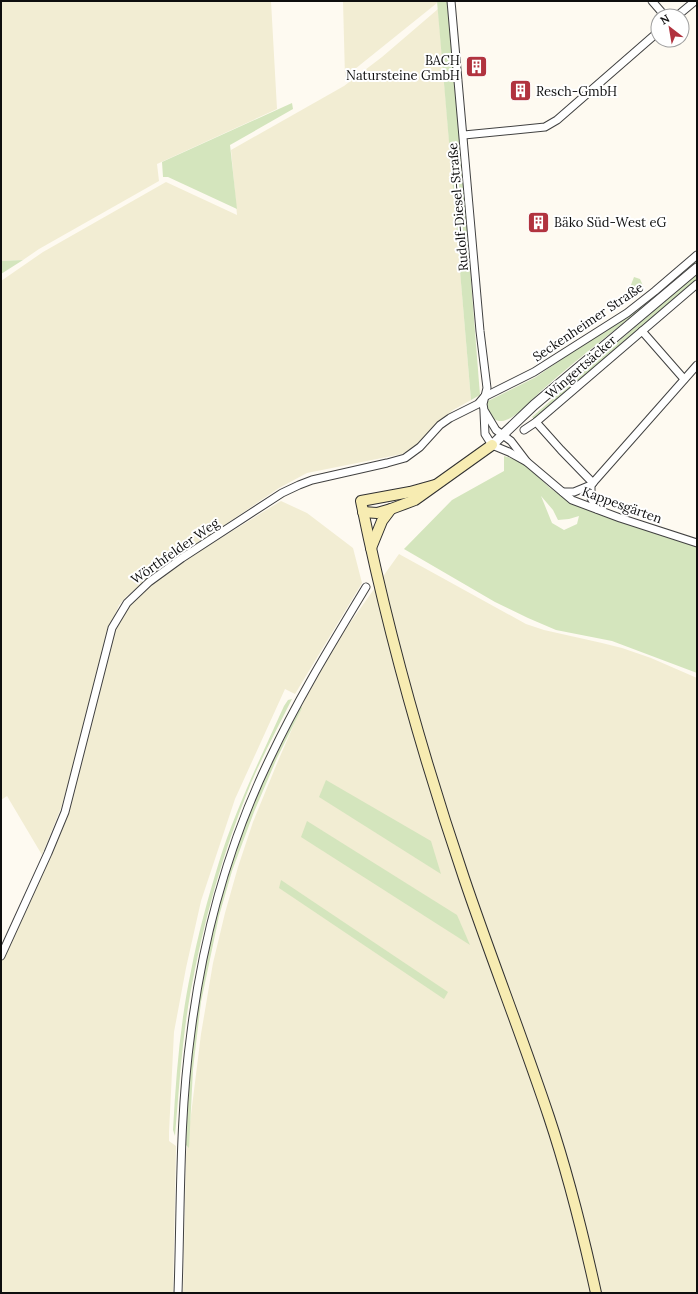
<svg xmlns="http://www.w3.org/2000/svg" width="698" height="1294" viewBox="0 0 698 1294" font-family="Lora,serif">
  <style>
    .farmland { fill: #f2edd3 }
    .green { fill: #d4e5bd; fill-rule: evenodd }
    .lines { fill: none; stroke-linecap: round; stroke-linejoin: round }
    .minor-casing { stroke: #414141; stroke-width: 9 }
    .tertiary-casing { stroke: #414141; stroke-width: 11 }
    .secondary-casing { stroke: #303030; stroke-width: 12 }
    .minor { stroke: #fff; stroke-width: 7 }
    .tertiary { stroke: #fff; stroke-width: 9 }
    .secondary { stroke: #f7ecb2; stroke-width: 10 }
    .labels { text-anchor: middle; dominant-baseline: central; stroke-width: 4; stroke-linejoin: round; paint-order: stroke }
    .poi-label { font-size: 13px; fill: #0e0e0e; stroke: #fff; text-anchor: start }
    .street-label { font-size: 13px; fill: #0e0e0e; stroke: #fff }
  </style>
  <rect width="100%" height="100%" fill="#fefaf1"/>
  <g class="farmland">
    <polygon points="1,1 271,1 277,109 157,164 159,181 39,249 23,260 1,261"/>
    <polygon points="343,1 437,1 437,3 345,77"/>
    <polygon points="438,9 471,400 453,410 416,445 402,454 307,473 279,488 207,537 146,581 127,596 119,605 109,629 74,765 61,808 42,855 7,796 1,800 1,281 43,252 166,182 237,215 231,150 344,86 382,57"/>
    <polygon points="281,501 307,513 353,548 362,583 295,694 285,689 235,799 201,901 186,968 174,1032 169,1132 169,1141 176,1146 173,1293 1,1293 1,962 56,841 115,627 129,602 148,587 203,549"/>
    <polygon points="399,554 526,624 544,630 602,643 622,648 651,658 697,678 697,1293 183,1293 186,1155 201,1034 213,963 225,913 238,867 253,822 278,761 305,699 340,637"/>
  </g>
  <g class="green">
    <polygon points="437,1 447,1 453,53 480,395 471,400"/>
    <polygon points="292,103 293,109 230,145 237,209 168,177 163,177 162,162"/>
    <path d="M697,257v5l-15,13c-47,40 -96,76 -142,117 -9,9 -26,28 -38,29 -11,1 -13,-11 -16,-19l50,-25 52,-36z"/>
    <polygon points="23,260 1,274 1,261"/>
    <polygon points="697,273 697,280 535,420 532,417"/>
    <polygon points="634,277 640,279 645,290 634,297 629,290"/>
    <path d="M504,456l17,5 29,27 20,14 46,18 81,27v126l-85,-32 -56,-11 -28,-12 -33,-16 -91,-53 48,-49 52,-29zM541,496l12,14 5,10 11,-1 10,-3 -2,8 -13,6 -12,-7z"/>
    <path d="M292,699c-14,28 -29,56 -41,84 -28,68 -48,140 -61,212 -8,46 -11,94 -15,141l-2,-6c3,-54 7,-107 18,-159 7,-37 17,-73 28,-109 17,-54 42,-105 65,-156l4,-6z"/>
    <path d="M301,706l1,2 -25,50 -23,54 -22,59 -13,45 -18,86 -8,67 -4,79 -3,-3c1,-24 2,-48 4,-73 7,-85 27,-179 60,-259 15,-37 33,-72 51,-107z"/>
    <polygon points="326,780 431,841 441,874 319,797"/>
    <polygon points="307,821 457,915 470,945 301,837"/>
    <polygon points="281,880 448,992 444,999 279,888"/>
  </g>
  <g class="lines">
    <defs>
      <g id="minor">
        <polyline points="451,1 480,331 487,388 483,404 484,410 496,430 511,441 527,462"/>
        <polyline points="652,1 665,16"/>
        <polyline points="677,16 695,1"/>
        <polyline points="464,135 545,127 557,120 658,32"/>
        <polyline points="642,331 684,379"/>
        <polyline points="484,412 485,434 492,445 509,452 527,462 572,500 620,518 697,543"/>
        <polyline points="536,422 561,450 593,483"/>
        <polyline points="524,430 536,422 697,284"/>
        <polyline points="591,485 591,498 597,509"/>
        <polyline points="563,492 574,492 591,485 697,365"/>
        <polyline points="1,956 48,853 65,812 112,628 127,603 149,582 182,558 282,493 299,485 312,480 387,463 405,458 420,447 440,425 450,418 478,404 484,397 534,372 627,313 655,291 697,255"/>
        <path d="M178,1293c3,-87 1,-175 13,-261 12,-95 38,-190 80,-276 28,-59 62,-114 95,-169"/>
      </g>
      <polyline id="tertiary" points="492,445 534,405 697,268"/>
      <g id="secondary">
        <path d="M435,485l-25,7 -49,9c26,128 61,253 103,377 27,80 58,158 85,239 19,57 34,117 47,176"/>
        <polyline points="363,512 377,513 391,509 415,500 492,445"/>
        <polyline points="371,548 382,521 391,509"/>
      </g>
    </defs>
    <use href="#minor" class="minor-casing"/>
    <use href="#tertiary" class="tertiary-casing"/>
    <use href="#secondary" class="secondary-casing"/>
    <use href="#minor" class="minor"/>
    <use href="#tertiary" class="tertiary"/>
    <use href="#secondary" class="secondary"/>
  </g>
  <defs>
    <symbol id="building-square" viewBox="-11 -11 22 22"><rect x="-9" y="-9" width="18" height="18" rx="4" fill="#b1333f" stroke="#fff"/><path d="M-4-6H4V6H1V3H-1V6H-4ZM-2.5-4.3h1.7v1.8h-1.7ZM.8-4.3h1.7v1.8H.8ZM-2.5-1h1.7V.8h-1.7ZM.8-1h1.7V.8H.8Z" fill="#fff"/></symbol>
  </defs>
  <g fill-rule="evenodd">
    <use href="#building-square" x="464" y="54" width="25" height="25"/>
    <use href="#building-square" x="508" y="78" width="25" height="25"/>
    <use href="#building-square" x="526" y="210" width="25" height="25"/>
  </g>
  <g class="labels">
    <g class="poi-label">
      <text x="460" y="60" text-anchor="end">BACH<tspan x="460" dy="15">Natursteine GmbH</tspan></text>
      <text x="536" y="91">Resch-GmbH</text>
      <text x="554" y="222">Bäko Süd-West eG</text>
    </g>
    <g class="street-label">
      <text transform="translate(458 207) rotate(-95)">Rudolf-Diesel-Straße</text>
      <text transform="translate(588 322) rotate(-34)">Seckenheimer Straße</text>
      <text transform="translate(581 367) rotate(-41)">Wingertsäcker</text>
      <text transform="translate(622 505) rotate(20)">Kappesgärten</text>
      <text transform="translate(175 551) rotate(-35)">Wörthfelder Weg</text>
    </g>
  </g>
  <rect width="698" height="1294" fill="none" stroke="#0e0e0e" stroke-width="4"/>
  <g transform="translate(670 28) rotate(329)"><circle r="19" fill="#ffffff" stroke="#9f9f9f"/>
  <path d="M0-3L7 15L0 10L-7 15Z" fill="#b1333f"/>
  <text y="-6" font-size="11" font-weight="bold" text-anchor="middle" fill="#0e0e0e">N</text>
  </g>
</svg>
